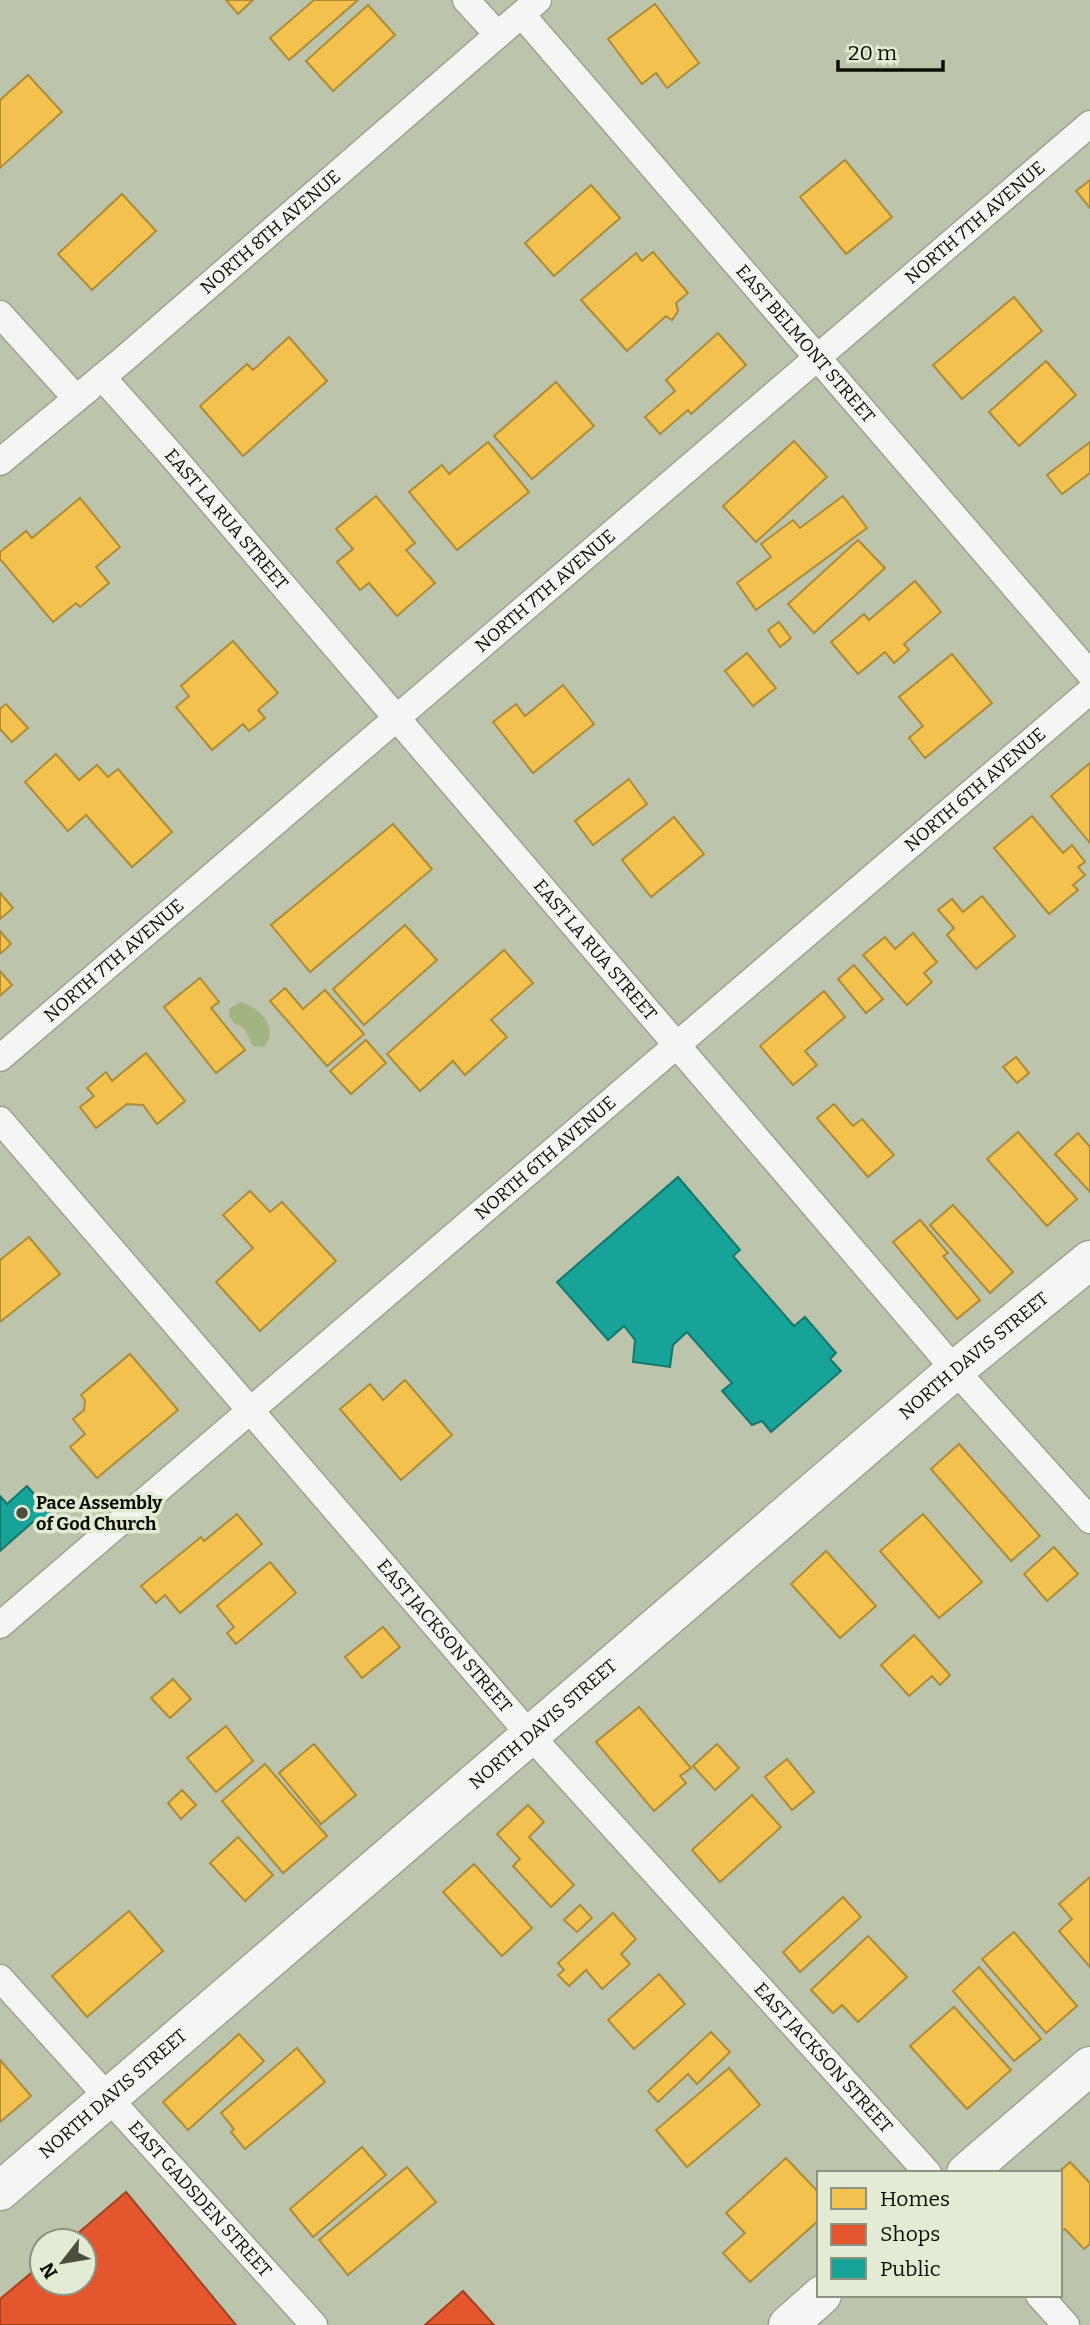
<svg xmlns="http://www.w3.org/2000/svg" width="1090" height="2325" viewBox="0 0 1090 2325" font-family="Bitter,serif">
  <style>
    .water { fill: #a3b382 }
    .homes { fill: #f2c14e; stroke: #ad8c37; stroke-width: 2 }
    .shops { fill: #e4572e; stroke: #a34121; stroke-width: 2 }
    .public { fill: #17a398; stroke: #13776b; stroke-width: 2 }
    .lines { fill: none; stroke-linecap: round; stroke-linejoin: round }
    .minor-casing { stroke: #9ca28f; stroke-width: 29 }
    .secondary-casing { stroke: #9ca28f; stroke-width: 41 }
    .minor { stroke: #f5f6f3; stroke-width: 26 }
    .secondary { stroke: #f5f6f3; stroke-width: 38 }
    .poi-dot { fill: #494e3d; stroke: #e3ebd5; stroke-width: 2.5 }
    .labels { text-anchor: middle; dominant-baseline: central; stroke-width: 7; stroke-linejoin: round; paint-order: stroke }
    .street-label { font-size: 18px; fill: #0b0f02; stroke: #e3ebd5 }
    .poi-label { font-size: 18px; font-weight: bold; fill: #0b0f02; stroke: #e3ebd5; text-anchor: start }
  </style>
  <rect width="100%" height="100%" fill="#bcc4ac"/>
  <path class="water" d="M241,1002c18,5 40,28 22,45l-10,-1 -9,-18 -10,-5 -5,-7 1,-8z"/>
  <g class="homes">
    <polygon points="226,0 253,0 238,14"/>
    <polygon points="314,0 358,0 289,60 270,38"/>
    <polygon points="655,4 699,63 667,88 656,73 642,84 608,39"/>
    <polygon points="368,5 395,35 333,91 306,61"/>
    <polygon points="28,75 62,112 0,168 0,100"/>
    <polygon points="845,160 892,217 846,254 800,197"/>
    <polygon points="1090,180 1090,208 1076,191"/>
    <polygon points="591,185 620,218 554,276 525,243"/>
    <polygon points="122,194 156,231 92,290 58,254"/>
    <polygon points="653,252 688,293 676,303 678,311 672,320 666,316 627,351 581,300 636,253 642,261"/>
    <polygon points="1014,297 1042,331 962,399 933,365"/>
    <polygon points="718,333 746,365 691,414 688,410 660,434 645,417 675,391 666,380"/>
    <polygon points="289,337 327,381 243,456 200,406 247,364 253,370"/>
    <polygon points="1046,361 1076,395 1019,446 989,412"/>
    <polygon points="556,382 594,426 532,479 494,436"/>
    <polygon points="794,441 827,477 756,542 723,506"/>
    <polygon points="488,442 529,492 457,550 409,492 442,465 449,474"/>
    <polygon points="1090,442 1090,473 1062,494 1047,475"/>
    <polygon points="376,496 415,543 406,550 435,583 397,616 369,583 360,590 337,562 353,549 336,529"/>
    <polygon points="843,496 867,528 756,610 737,583 771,557 761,544 793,520 800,528"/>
    <polygon points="80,498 120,547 96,567 109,583 80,607 76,603 53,622 0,559 0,552 26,531 32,538"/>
    <polygon points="858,540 885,568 814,633 788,604"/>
    <polygon points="915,581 941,612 904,644 909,650 894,663 885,652 858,674 831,642 864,614 869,620"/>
    <polygon points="779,622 791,638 780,647 768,630"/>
    <polygon points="233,641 278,693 258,710 265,718 249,731 243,724 212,750 176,707 189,696 181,686"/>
    <polygon points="747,653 776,688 753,706 725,671"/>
    <polygon points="952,654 992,703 925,758 909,738 923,726 899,697"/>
    <polygon points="563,685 594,724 533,773 493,722 516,704 525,716"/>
    <polygon points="6,704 28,728 12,742 0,729 0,709"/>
    <polygon points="56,754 79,780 97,765 108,777 118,769 172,832 132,867 86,815 68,831 25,782"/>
    <polygon points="1090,763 1090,843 1051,796"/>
    <polygon points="629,779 647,804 593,845 575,821"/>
    <polygon points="1032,816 1063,853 1072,845 1085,862 1078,867 1085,875 1073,885 1078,890 1049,914 994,848"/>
    <polygon points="674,817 704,854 651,897 622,860"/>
    <polygon points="393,824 432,869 310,972 271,925"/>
    <polygon points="0,893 13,908 0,919"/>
    <polygon points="982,896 1015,936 976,969 947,935 954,928 938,910 952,899 963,912"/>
    <polygon points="405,925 437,960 364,1025 333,989"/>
    <polygon points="0,931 11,944 0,954"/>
    <polygon points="913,933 937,962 924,973 932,982 907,1005 863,955 885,937 895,949"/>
    <polygon points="504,950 533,983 491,1020 507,1037 465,1075 453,1061 420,1091 387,1054"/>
    <polygon points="854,965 883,999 866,1013 838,979"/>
    <polygon points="0,971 12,985 0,996"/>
    <polygon points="200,978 219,1002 211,1008 245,1050 216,1073 164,1007"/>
    <polygon points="285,988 303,1009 325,990 364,1034 327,1066 270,1001"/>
    <polygon points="824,991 845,1017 805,1051 817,1065 793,1085 760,1046"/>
    <polygon points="366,1040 386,1063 351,1094 330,1071"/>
    <polygon points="146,1053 185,1101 157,1124 143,1105 127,1104 96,1128 80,1107 94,1096 87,1088 106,1072 112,1081"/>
    <polygon points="1016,1057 1029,1073 1017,1083 1003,1067"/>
    <polygon points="834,1104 853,1126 862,1119 894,1155 868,1177 817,1118"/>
    <polygon points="1018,1132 1077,1199 1047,1226 987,1159"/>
    <polygon points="1078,1133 1090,1147 1090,1192 1055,1154"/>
    <polygon points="250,1191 270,1212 282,1202 336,1261 260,1331 216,1282 253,1248 223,1215"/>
    <polygon points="953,1205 1013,1272 990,1293 930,1225"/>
    <polygon points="920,1220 948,1253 943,1256 980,1300 957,1319 893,1242"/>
    <polygon points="29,1237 60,1274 0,1322 0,1260"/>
    <polygon points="130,1354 178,1410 97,1478 70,1447 85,1434 73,1419 84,1410 85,1400 81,1395"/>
    <polygon points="405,1380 452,1435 401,1480 340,1409 370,1384 383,1400"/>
    <polygon points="959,1444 1040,1536 1011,1561 931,1469"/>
    <polygon points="237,1514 262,1544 180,1613 165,1595 156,1603 141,1586 201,1537 204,1541"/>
    <polygon points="923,1514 982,1582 939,1618 880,1551"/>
    <polygon points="1054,1547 1078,1574 1047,1601 1024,1574"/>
    <polygon points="826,1551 876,1606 840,1638 791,1584"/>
    <polygon points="270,1562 296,1593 236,1644 227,1633 234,1627 217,1606"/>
    <polygon points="383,1627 400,1647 362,1678 345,1657"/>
    <polygon points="914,1635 950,1675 940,1685 932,1676 909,1696 881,1665"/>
    <polygon points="173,1679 191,1699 170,1718 151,1698"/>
    <polygon points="639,1707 691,1768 680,1776 686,1783 654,1811 596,1742"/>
    <polygon points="226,1726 253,1761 216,1792 187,1758"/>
    <polygon points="314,1744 356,1795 321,1824 279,1773"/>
    <polygon points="717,1744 739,1768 715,1790 693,1766"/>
    <polygon points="787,1759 814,1792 792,1810 765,1777"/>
    <polygon points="265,1764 327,1836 283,1873 222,1801"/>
    <polygon points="182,1790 196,1805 181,1819 168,1803"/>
    <polygon points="752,1795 781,1827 720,1882 692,1850"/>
    <polygon points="528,1805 544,1822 529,1837 574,1885 551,1907 513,1866 520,1859 497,1834"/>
    <polygon points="238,1837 273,1875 245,1901 210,1863"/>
    <polygon points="474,1864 532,1928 502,1956 443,1892"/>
    <polygon points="1090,1877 1090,1967 1059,1931 1072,1919 1059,1904"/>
    <polygon points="843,1897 861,1917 800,1972 783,1952"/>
    <polygon points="580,1905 592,1918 577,1932 564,1920"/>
    <polygon points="129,1911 163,1951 87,2017 52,1976"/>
    <polygon points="613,1913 636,1939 621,1954 630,1964 602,1989 586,1970 569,1986 558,1975 564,1970 558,1963"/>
    <polygon points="1014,1932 1077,2006 1046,2033 982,1959"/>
    <polygon points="868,1936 907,1977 858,2022 842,2005 833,2013 811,1990"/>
    <polygon points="979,1967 1041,2039 1014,2061 953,1991"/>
    <polygon points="659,1974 685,2004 634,2049 608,2020"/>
    <polygon points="954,2007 1011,2070 967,2109 910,2046"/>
    <polygon points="711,2032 730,2052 697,2084 688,2074 658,2102 648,2091"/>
    <polygon points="239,2034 264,2061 188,2130 163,2102"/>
    <polygon points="297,2048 325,2082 245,2149 231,2132 234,2129 221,2113"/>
    <polygon points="0,2060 31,2096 0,2122"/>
    <polygon points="729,2068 760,2105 687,2167 656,2130"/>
    <polygon points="362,2147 386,2175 313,2237 290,2209"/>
    <polygon points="786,2158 819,2193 819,2220 750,2282 723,2253 745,2233 726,2213"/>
    <polygon points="1070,2162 1090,2183 1090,2244 1084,2249 1065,2229 1060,2232 1060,2173 1058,2173"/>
    <polygon points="407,2167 436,2202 348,2275 319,2240"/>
  </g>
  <g class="shops">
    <polygon points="126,2192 236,2325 0,2325 0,2299 42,2264 42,2283 84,2283 84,2241 69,2241"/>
    <polygon points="463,2291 494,2325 425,2325"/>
  </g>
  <g class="public">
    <polygon points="678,1177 740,1250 733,1256 794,1326 805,1317 836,1353 830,1359 841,1371 771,1432 762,1421 752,1425 722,1391 732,1383 687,1332 673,1345 670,1367 633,1362 635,1340 624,1326 608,1340 557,1282"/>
    <polygon points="27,1486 52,1515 40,1527 34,1521 0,1551 0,1496 7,1504"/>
  </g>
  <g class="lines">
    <defs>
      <g id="minor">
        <polyline points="466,0 498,35"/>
        <path id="s1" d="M522,15l568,659"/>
        <polyline points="0,314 76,398"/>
        <path id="s2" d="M102,377l66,74 787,919 135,150"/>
        <path id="s3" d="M0,462l124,-103 414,-359"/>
        <path id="s4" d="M0,1058l1090,-934"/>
        <path id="s5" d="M0,1120l530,615 398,438"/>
        <path id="s6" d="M0,1625l1090,-934"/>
        <path id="s7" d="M0,1978l314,347"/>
        <polyline points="1039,2295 1066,2325"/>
      </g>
      <g id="secondary">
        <polyline points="966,2173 1090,2066"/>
        <path id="s8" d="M0,2191l955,-821 135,-110"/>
        <polyline points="788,2325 822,2295"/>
      </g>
    </defs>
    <use href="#minor" class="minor-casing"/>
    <use href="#secondary" class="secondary-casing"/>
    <use href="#minor" class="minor"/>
    <use href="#secondary" class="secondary"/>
  </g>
  <circle class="poi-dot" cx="22" cy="1513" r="7"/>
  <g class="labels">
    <g class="street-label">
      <text stroke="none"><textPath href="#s4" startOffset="1284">NORTH 7TH AVENUE</textPath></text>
      <text stroke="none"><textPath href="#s3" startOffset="355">NORTH 8TH AVENUE</textPath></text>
      <text stroke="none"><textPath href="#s1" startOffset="434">EAST BELMONT STREET</textPath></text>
      <text stroke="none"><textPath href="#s2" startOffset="189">EAST LA RUA STREET</textPath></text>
      <text stroke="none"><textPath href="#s4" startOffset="718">NORTH 7TH AVENUE</textPath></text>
      <text stroke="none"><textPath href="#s6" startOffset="1284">NORTH 6TH AVENUE</textPath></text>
      <text stroke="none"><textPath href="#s2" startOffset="756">EAST LA RUA STREET</textPath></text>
      <text stroke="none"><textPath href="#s4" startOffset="150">NORTH 7TH AVENUE</textPath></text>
      <text stroke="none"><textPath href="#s6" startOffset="718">NORTH 6TH AVENUE</textPath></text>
      <text stroke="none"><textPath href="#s8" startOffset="1283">NORTH DAVIS STREET</textPath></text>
      <text stroke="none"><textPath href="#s5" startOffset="681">EAST JACKSON STREET</textPath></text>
      <text stroke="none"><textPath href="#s8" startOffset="716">NORTH DAVIS STREET</textPath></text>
      <text stroke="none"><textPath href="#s5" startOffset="1248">EAST JACKSON STREET</textPath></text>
      <text stroke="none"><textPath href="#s8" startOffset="149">NORTH DAVIS STREET</textPath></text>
      <text stroke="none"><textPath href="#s7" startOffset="298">EAST GADSDEN STREET</textPath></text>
    </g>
    <g class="poi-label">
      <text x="36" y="1503">Pace Assembly<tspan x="36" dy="21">of God Church</tspan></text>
    </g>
  </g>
  <rect x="817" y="2171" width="245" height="126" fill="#e3ebd5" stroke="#8d9381" stroke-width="2"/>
  <rect x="831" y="2188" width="35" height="21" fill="#f2c14e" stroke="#8d9381" stroke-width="2"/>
  <text x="880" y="2206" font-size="21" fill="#0b0f02">Homes</text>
  <rect x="831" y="2224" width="35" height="21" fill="#e4572e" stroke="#8d9381" stroke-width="2"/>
  <text x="880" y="2241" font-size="21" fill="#0b0f02">Shops</text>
  <rect x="831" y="2258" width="35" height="21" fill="#17a398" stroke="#8d9381" stroke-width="2"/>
  <text x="880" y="2276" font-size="21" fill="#0b0f02">Public</text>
  <g transform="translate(63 2262) rotate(239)"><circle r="33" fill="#e3ebd5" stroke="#8d9381" stroke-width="2"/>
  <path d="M0-5L12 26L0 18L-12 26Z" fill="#494e3d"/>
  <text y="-10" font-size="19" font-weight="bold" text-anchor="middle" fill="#0b0f02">N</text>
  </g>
  <path d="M838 60v10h105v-10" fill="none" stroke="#0b0f02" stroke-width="3.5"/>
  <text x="848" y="60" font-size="21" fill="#0b0f02" stroke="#e3ebd5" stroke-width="5" paint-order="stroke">20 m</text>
</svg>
